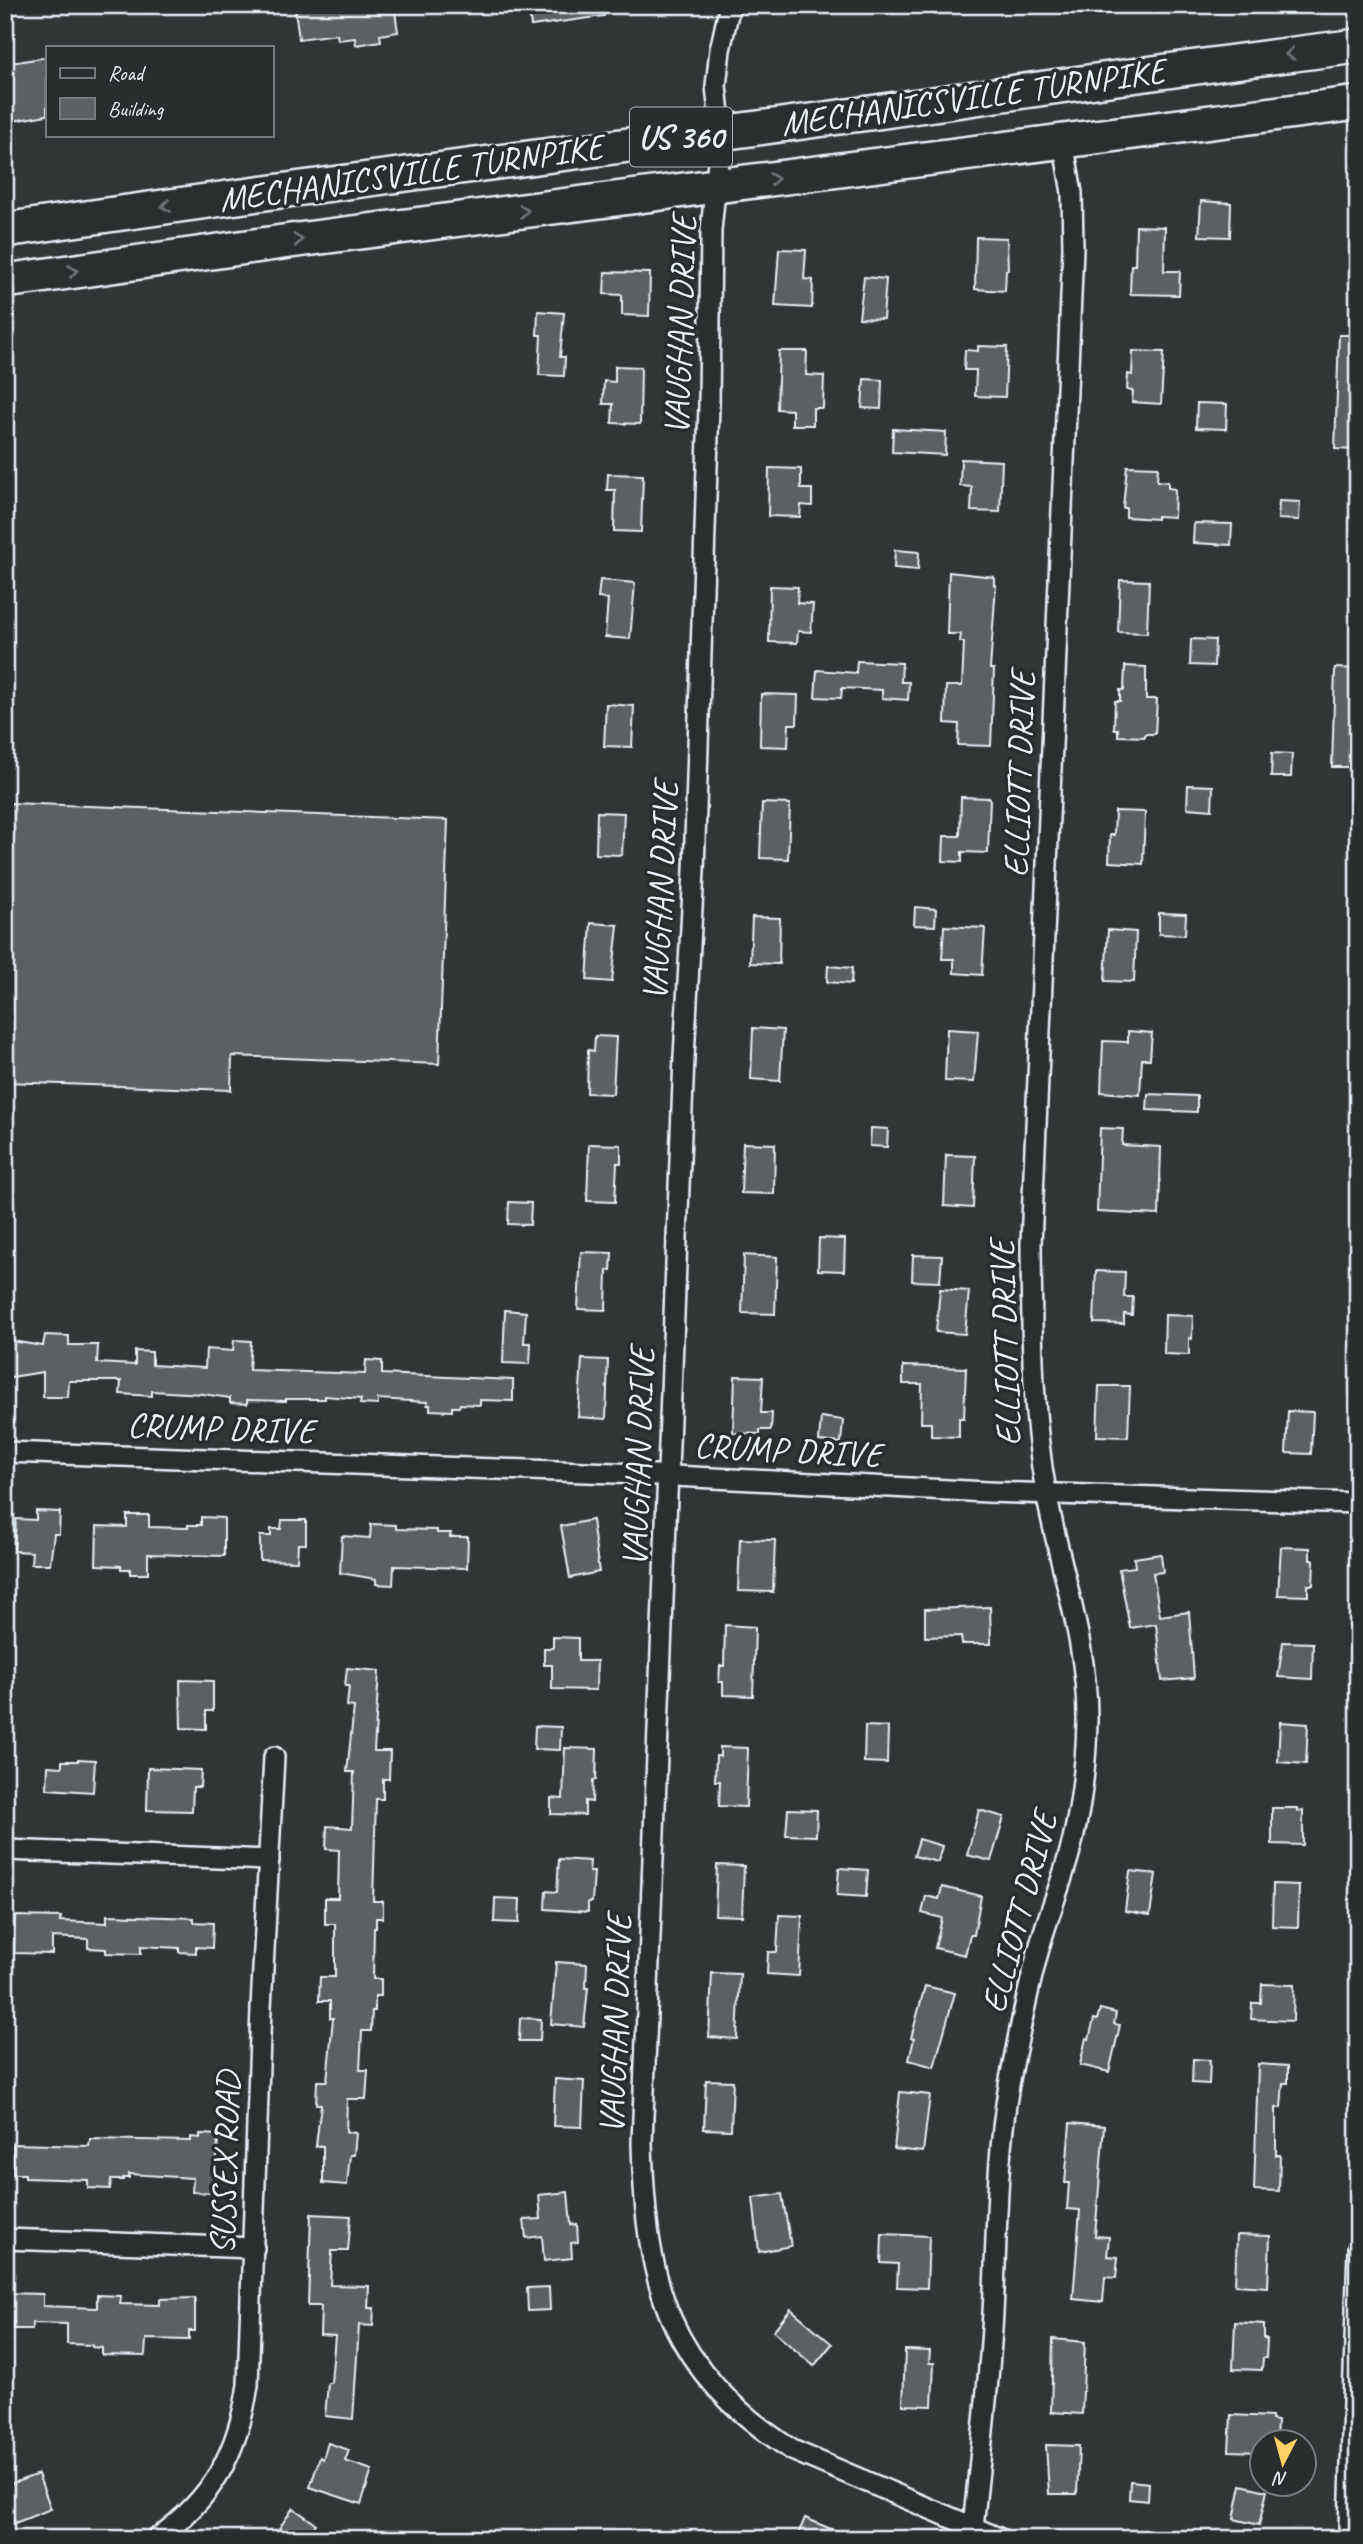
<svg xmlns="http://www.w3.org/2000/svg" width="1363" height="2544" viewBox="0 0 1363 2544" font-family="Caveat,sans-serif">
  <style>
    .building { fill: #5c6063; stroke: #e8f1f8; stroke-width: 2 }
    .lines { fill: none; stroke-linecap: round; stroke-linejoin: round }
    .minor-casing { stroke: #e8f1f8; stroke-width: 24 }
    .trunk-casing { stroke: #e8f1f8; stroke-width: 38 }
    .minor { stroke: #2a2d2e; stroke-width: 19 }
    .trunk { stroke: #2a2d2e; stroke-width: 33 }
    .oneway { stroke: #6c7275 }
    .labels { text-anchor: middle; dominant-baseline: central; stroke-width: 7; stroke-linejoin: round; paint-order: stroke }
    .shield { fill: #2a2d2e; stroke: #afb6bb; stroke-width: 2 }
    .shield-label { font-size: 33px; font-weight: bold; fill: #e8f1f8 }
    .street-label { font-size: 35px; fill: #e8f1f8; stroke: #2a2d2e }
  </style>
  <rect width="100%" height="100%" fill="#323536"/>
  <filter id="ink" filterUnits="userSpaceOnUse"><feTurbulence type="fractalNoise" baseFrequency=".0143" numOctaves="2"/><feDisplacementMap in="SourceGraphic" scale="14" xChannelSelector="R" yChannelSelector="G"/><feConvolveMatrix kernelMatrix="1 2 1 2 8 2 1 2 1" color-interpolation-filters="sRGB"/></filter>
  <g filter="url(#ink)">
    <g class="building">
      <polygon points="327,5 394,5 398,32 380,35 381,41 356,45 355,38 338,40 337,34 299,39 295,10"/>
      <polygon points="528,5 603,5 604,16 531,26"/>
      <polygon points="47,57 47,115 7,122 5,64"/>
      <polygon points="1201,201 1231,203 1230,237 1199,236"/>
      <polygon points="1136,226 1165,227 1164,271 1180,271 1179,295 1130,294 1131,265 1135,265"/>
      <polygon points="976,237 1007,238 1008,270 1006,270 1005,291 975,289"/>
      <polygon points="779,249 806,250 804,279 813,280 812,308 775,306"/>
      <polygon points="605,272 650,273 649,316 622,315 622,295 604,294"/>
      <polygon points="864,277 886,279 883,319 859,318"/>
      <polygon points="538,311 564,313 560,357 565,357 564,376 539,375 541,335 537,335"/>
      <polygon points="1339,335 1358,335 1358,450 1335,449"/>
      <polygon points="978,346 1007,347 1005,397 975,396 976,370 964,370 965,350 978,351"/>
      <polygon points="779,351 807,351 806,375 824,376 823,408 813,408 813,425 792,425 792,410 777,409"/>
      <polygon points="1133,351 1164,352 1161,404 1132,402 1133,391 1127,390 1128,374 1132,375"/>
      <polygon points="615,366 641,367 640,424 612,423 613,404 603,404 604,381 615,382"/>
      <polygon points="864,379 882,380 881,409 862,408"/>
      <polygon points="1197,403 1227,404 1226,429 1196,428"/>
      <polygon points="893,429 946,432 945,455 892,452"/>
      <polygon points="961,459 1002,461 1000,512 971,511 972,487 960,486"/>
      <polygon points="1127,466 1158,467 1157,481 1168,482 1168,488 1175,489 1174,517 1157,516 1157,519 1126,517 1126,508 1123,508"/>
      <polygon points="769,468 801,469 801,489 812,489 812,506 801,505 800,517 768,516"/>
      <polygon points="608,474 643,475 641,532 614,531 615,490 607,490"/>
      <polygon points="1279,501 1300,502 1299,520 1278,519"/>
      <polygon points="1194,523 1232,524 1231,545 1193,543"/>
      <polygon points="895,550 919,552 918,570 894,568"/>
      <polygon points="949,572 994,577 994,585 996,585 990,669 994,669 991,746 958,745 959,724 945,723 946,686 962,686 964,642 960,642 961,634 947,634"/>
      <polygon points="600,580 635,583 630,639 605,637 608,599 598,598"/>
      <polygon points="1120,580 1149,581 1147,633 1118,632"/>
      <polygon points="770,586 798,587 797,603 813,604 811,632 798,631 797,643 769,642"/>
      <polygon points="1191,639 1215,640 1214,666 1190,665"/>
      <polygon points="857,661 902,663 901,682 909,682 908,700 882,698 882,690 842,688 841,698 815,697 817,670 856,673"/>
      <polygon points="1125,666 1146,667 1146,699 1157,699 1155,734 1145,734 1145,737 1118,736 1118,729 1114,729 1115,701 1120,701 1120,690 1124,690"/>
      <polygon points="1335,668 1358,669 1358,767 1332,767"/>
      <polygon points="761,694 798,695 797,724 789,724 788,747 760,746"/>
      <polygon points="606,704 634,706 632,747 604,746"/>
      <polygon points="1272,753 1292,754 1291,777 1271,777"/>
      <polygon points="1188,785 1213,786 1212,810 1187,808"/>
      <polygon points="961,797 990,798 988,853 962,852 962,862 943,861 944,836 960,836"/>
      <polygon points="10,803 448,820 439,1064 232,1056 231,1090 5,1082 5,930"/>
      <polygon points="762,803 790,804 788,859 760,858"/>
      <polygon points="1115,811 1145,812 1143,864 1109,862 1110,835 1114,835"/>
      <polygon points="597,812 624,813 622,855 596,854"/>
      <polygon points="915,907 936,909 935,926 914,925"/>
      <polygon points="1159,913 1186,914 1185,935 1159,934"/>
      <polygon points="752,917 780,918 779,964 750,963"/>
      <polygon points="591,923 618,925 612,982 587,980"/>
      <polygon points="944,926 985,928 982,975 954,973 954,959 942,959"/>
      <polygon points="1108,930 1136,932 1134,982 1105,981"/>
      <polygon points="828,966 852,968 851,984 827,982"/>
      <polygon points="753,1028 783,1030 780,1081 751,1079"/>
      <polygon points="947,1029 978,1031 974,1082 945,1081"/>
      <polygon points="1128,1031 1152,1033 1150,1059 1142,1059 1140,1095 1101,1092 1103,1041 1128,1042"/>
      <polygon points="595,1036 616,1037 613,1094 587,1093 588,1050 594,1051"/>
      <polygon points="1148,1094 1197,1096 1197,1112 1147,1110"/>
      <polygon points="871,1128 888,1129 887,1147 870,1146"/>
      <polygon points="1100,1128 1123,1129 1122,1145 1161,1147 1159,1215 1097,1212"/>
      <polygon points="743,1143 775,1144 774,1194 741,1193"/>
      <polygon points="589,1144 621,1145 621,1163 617,1163 615,1202 587,1201"/>
      <polygon points="946,1155 975,1156 973,1208 944,1206"/>
      <polygon points="509,1202 531,1203 530,1225 508,1224"/>
      <polygon points="819,1238 845,1239 844,1271 818,1270"/>
      <polygon points="581,1252 612,1253 611,1270 607,1270 606,1310 578,1309"/>
      <polygon points="744,1255 777,1257 775,1314 742,1313"/>
      <polygon points="913,1255 942,1256 940,1282 912,1281"/>
      <polygon points="1096,1271 1125,1272 1124,1297 1133,1297 1132,1315 1124,1314 1124,1324 1094,1323"/>
      <polygon points="940,1289 969,1291 965,1334 936,1332"/>
      <polygon points="505,1310 526,1312 524,1343 531,1343 530,1364 503,1363"/>
      <polygon points="1165,1315 1193,1316 1192,1339 1189,1338 1189,1355 1164,1354"/>
      <polygon points="45,1335 69,1336 69,1345 98,1345 97,1363 135,1365 135,1351 152,1352 152,1365 205,1368 206,1349 233,1351 234,1340 251,1341 249,1370 365,1374 366,1360 382,1361 382,1374 513,1380 513,1401 480,1400 480,1405 460,1404 459,1407 452,1407 452,1411 430,1410 430,1405 427,1405 427,1402 378,1399 378,1405 360,1404 361,1399 325,1396 325,1399 286,1399 286,1401 247,1400 247,1404 230,1403 230,1398 203,1394 152,1391 152,1396 120,1394 121,1381 69,1381 68,1397 43,1397 43,1372 5,1378 5,1340 43,1346"/>
      <polygon points="582,1359 608,1360 606,1419 578,1417"/>
      <polygon points="903,1366 966,1368 964,1418 959,1418 959,1437 931,1436 931,1423 921,1423 922,1384 903,1384"/>
      <polygon points="735,1376 763,1377 761,1413 772,1413 771,1430 760,1430 760,1434 733,1433"/>
      <polygon points="1099,1386 1130,1386 1128,1437 1097,1436"/>
      <polygon points="1288,1411 1313,1412 1311,1454 1286,1453"/>
      <polygon points="821,1417 843,1420 841,1443 819,1441"/>
      <polygon points="36,1511 60,1512 59,1534 54,1534 50,1564 31,1564 32,1552 14,1551 16,1519 36,1520"/>
      <polygon points="127,1515 149,1515 149,1527 188,1528 188,1525 201,1525 201,1517 224,1518 224,1556 148,1554 148,1574 130,1574 130,1569 121,1569 121,1566 96,1565 97,1526 127,1527"/>
      <polygon points="282,1520 306,1520 306,1544 298,1544 297,1561 260,1560 260,1536 271,1536 271,1529 281,1529"/>
      <polygon points="592,1520 599,1572 570,1578 561,1526"/>
      <polygon points="371,1524 396,1525 396,1529 437,1530 437,1533 451,1533 450,1537 468,1537 467,1568 394,1566 393,1585 376,1584 376,1579 340,1573 342,1536 370,1538"/>
      <polygon points="740,1539 775,1540 773,1592 738,1591"/>
      <polygon points="1281,1547 1310,1548 1310,1560 1314,1560 1313,1585 1308,1585 1308,1596 1278,1595"/>
      <polygon points="1161,1554 1163,1572 1153,1573 1160,1616 1189,1612 1194,1678 1162,1681 1156,1624 1130,1628 1119,1569 1135,1567 1134,1558"/>
      <polygon points="990,1607 991,1644 962,1644 961,1636 925,1637 925,1609"/>
      <polygon points="725,1625 755,1627 753,1696 723,1695 723,1682 719,1682 720,1666 724,1666"/>
      <polygon points="553,1637 578,1638 578,1661 597,1661 596,1690 552,1689 552,1665 544,1665 544,1648 553,1648"/>
      <polygon points="1283,1642 1313,1643 1312,1679 1278,1677"/>
      <polygon points="347,1668 379,1671 374,1751 390,1751 389,1779 383,1779 383,1799 376,1799 373,1901 383,1901 383,1918 376,1918 376,1928 374,1928 373,1979 381,1979 381,1996 375,1996 375,2011 372,2011 371,2031 362,2031 360,2070 368,2070 366,2099 347,2099 346,2132 356,2133 354,2155 350,2155 347,2185 323,2183 323,2146 316,2146 321,2104 316,2104 317,2081 327,2081 333,2018 330,2018 330,2001 319,2001 320,1977 335,1977 335,1924 325,1924 325,1898 338,1898 339,1850 326,1849 327,1826 352,1828 354,1772 347,1772 354,1707 347,1706 349,1686 345,1686"/>
      <polygon points="180,1680 213,1681 213,1711 206,1711 206,1729 181,1728"/>
      <polygon points="1280,1722 1308,1724 1306,1764 1278,1762"/>
      <polygon points="535,1726 561,1727 560,1750 534,1749"/>
      <polygon points="865,1726 888,1727 887,1763 864,1762"/>
      <polygon points="720,1747 748,1748 746,1807 719,1806 720,1781 715,1781 716,1756 720,1756"/>
      <polygon points="565,1748 597,1749 596,1780 593,1780 592,1802 585,1801 585,1815 551,1814 551,1798 563,1799"/>
      <polygon points="78,1759 95,1760 93,1792 47,1789 48,1766 62,1767 62,1761 78,1761"/>
      <polygon points="148,1768 201,1770 200,1787 193,1787 192,1811 147,1810"/>
      <polygon points="1272,1808 1298,1808 1298,1811 1303,1810 1303,1845 1272,1844"/>
      <polygon points="788,1809 817,1810 816,1836 786,1835"/>
      <polygon points="979,1810 1004,1817 991,1861 967,1855"/>
      <polygon points="919,1839 942,1846 938,1862 914,1856"/>
      <polygon points="559,1859 590,1861 589,1872 594,1872 592,1902 588,1902 588,1912 545,1909 546,1891 557,1892"/>
      <polygon points="717,1865 744,1866 742,1916 715,1915"/>
      <polygon points="839,1868 868,1870 866,1897 837,1895"/>
      <polygon points="1130,1871 1156,1874 1150,1915 1125,1911"/>
      <polygon points="1273,1884 1299,1885 1298,1927 1272,1926"/>
      <polygon points="942,1887 981,1896 974,1935 970,1935 965,1955 935,1948 942,1918 922,1913 926,1896 939,1899"/>
      <polygon points="495,1898 520,1899 519,1923 494,1922"/>
      <polygon points="107,1915 194,1918 194,1922 213,1923 212,1948 196,1947 196,1953 179,1952 179,1948 141,1946 141,1954 106,1953 106,1949 88,1948 88,1939 52,1937 52,1954 14,1953 15,1916 61,1917 60,1921 107,1923"/>
      <polygon points="779,1915 802,1916 799,1976 767,1974 768,1952 777,1952"/>
      <polygon points="556,1962 587,1964 586,1988 588,1988 584,2027 551,2024"/>
      <polygon points="712,1973 740,1974 737,2039 709,2037"/>
      <polygon points="1262,1984 1294,1985 1293,2021 1251,2019 1252,2003 1261,2003"/>
      <polygon points="925,1986 955,1993 934,2067 909,2060 914,2039 911,2038"/>
      <polygon points="1100,2009 1116,2013 1114,2024 1120,2025 1109,2072 1080,2065 1086,2038 1089,2039 1094,2019 1097,2020"/>
      <polygon points="520,2018 541,2019 540,2041 519,2041"/>
      <polygon points="1193,2059 1210,2060 1209,2084 1192,2083"/>
      <polygon points="1258,2064 1288,2066 1288,2083 1283,2083 1281,2108 1276,2108 1276,2155 1280,2155 1279,2191 1254,2190"/>
      <polygon points="555,2079 584,2081 582,2127 553,2126"/>
      <polygon points="706,2080 733,2081 731,2130 704,2129"/>
      <polygon points="900,2092 930,2095 923,2152 894,2149"/>
      <polygon points="1070,2123 1104,2126 1095,2236 1109,2237 1107,2256 1118,2257 1116,2278 1105,2277 1103,2302 1073,2299 1080,2210 1067,2209 1069,2183 1065,2183"/>
      <polygon points="200,2134 218,2135 216,2193 192,2192 193,2178 129,2174 129,2178 123,2178 123,2180 111,2180 110,2189 88,2188 88,2180 25,2178 25,2174 13,2174 13,2144 89,2146 90,2139 191,2141 191,2137 200,2138"/>
      <polygon points="568,2192 571,2225 577,2224 578,2242 571,2243 572,2258 544,2261 542,2236 526,2238 524,2220 541,2219 539,2195"/>
      <polygon points="782,2194 791,2246 759,2252 753,2198"/>
      <polygon points="311,2214 351,2216 348,2251 332,2251 330,2285 369,2286 368,2308 374,2308 373,2326 359,2325 353,2419 325,2416 328,2383 331,2383 335,2336 320,2335 321,2306 308,2306"/>
      <polygon points="882,2234 929,2236 927,2288 897,2287 898,2264 881,2263"/>
      <polygon points="1237,2235 1270,2236 1268,2287 1235,2285"/>
      <polygon points="549,2287 550,2310 528,2311 527,2288"/>
      <polygon points="5,2293 43,2294 43,2306 97,2308 97,2295 121,2296 120,2304 160,2305 160,2299 195,2298 195,2331 189,2331 189,2340 146,2339 145,2356 102,2355 102,2348 92,2347 92,2345 67,2344 67,2324 32,2323 32,2329 14,2329 14,2322 5,2322"/>
      <polygon points="791,2309 832,2344 814,2366 773,2331"/>
      <polygon points="1235,2322 1264,2324 1264,2338 1267,2339 1266,2358 1263,2358 1262,2370 1233,2369"/>
      <polygon points="1053,2339 1085,2342 1082,2414 1051,2412"/>
      <polygon points="905,2350 930,2351 929,2363 934,2363 932,2406 903,2405"/>
      <polygon points="1231,2415 1271,2417 1271,2420 1277,2421 1276,2442 1262,2442 1262,2452 1229,2451"/>
      <polygon points="328,2443 349,2450 345,2461 372,2470 361,2504 310,2487 320,2457 323,2459"/>
      <polygon points="1046,2445 1079,2446 1077,2494 1049,2494"/>
      <polygon points="38,2474 51,2509 15,2523 5,2498 5,2486"/>
      <polygon points="1130,2481 1149,2483 1148,2501 1129,2499"/>
      <polygon points="1241,2485 1267,2491 1259,2525 1234,2519"/>
      <polygon points="293,2508 316,2524 305,2539 272,2539"/>
      <polygon points="805,2518 854,2539 796,2539"/>
    </g>
    <g class="lines">
      <defs>
        <g id="minor">
          <path d="M730,5l-10,45 -4,36 5,46 -10,98 -2,175 -15,466 -10,186 -42,1086c4,143 25,225 150,307l209,89"/>
          <polyline points="5,1452 615,1473 987,1492 1358,1503"/>
          <polyline points="5,1850 269,1860"/>
          <polyline points="5,2239 254,2248"/>
          <polyline points="1349,2526 1358,2249"/>
          <path d="M973,2528c7,-71 16,-143 20,-215 4,-76 3,-153 16,-228 9,-47 18,-94 31,-140 10,-36 25,-70 33,-106 9,-38 13,-77 14,-117 1,-79 -27,-153 -41,-230 -15,-83 -14,-165 -15,-248l42,-996 -1,-55 -9,-52"/>
          <path d="M156,2539c57,-40 82,-87 92,-154l13,-377 13,-251"/>
        </g>
        <g id="trunk">
          <path d="M5,230c285,-43 571,-77 857,-116 165,-23 330,-48 496,-68"/>
          <polyline points="5,281 290,241 1358,103"/>
        </g>
      </defs>
      <use href="#minor" class="minor-casing"/>
      <use href="#trunk" class="trunk-casing"/>
      <use href="#minor" class="minor"/>
      <use href="#trunk" class="trunk"/>
    </g>
    <defs><path id="oneway-chevron" d="M-2-3.5L2.5 0L-2 3.5" fill="none" stroke-width="1.6" stroke-linecap="round" stroke-linejoin="round" transform="scale(1.75)"/></defs>
    <g class="oneway">
      <use href="#oneway-chevron" transform="translate(1290 54) rotate(173)"/>
      <use href="#oneway-chevron" transform="translate(774 179) rotate(-7)"/>
      <use href="#oneway-chevron" transform="translate(166 206) rotate(171)"/>
      <use href="#oneway-chevron" transform="translate(524 211) rotate(-7)"/>
      <use href="#oneway-chevron" transform="translate(298 240) rotate(-7)"/>
      <use href="#oneway-chevron" transform="translate(73 271) rotate(-8)"/>
    </g>
  </g>
  <g class="labels">
    <rect class="shield" x="630" y="107.5" width="102" height="59" rx="5"/>
    <g class="shield-label">
      <text x="681" y="137">US 360</text>
    </g>
    <g class="street-label">
      <text transform="translate(973 97) rotate(-8)">MECHANICSVILLE TURNPIKE</text>
      <text transform="translate(411 173) rotate(-8)">MECHANICSVILLE TURNPIKE</text>
      <text transform="translate(680 325) rotate(-88)">VAUGHAN DRIVE</text>
      <text transform="translate(1019 774) rotate(-88)">ELLIOTT DRIVE</text>
      <text transform="translate(660 891) rotate(-87)">VAUGHAN DRIVE</text>
      <text transform="translate(1005 1343) rotate(-92)">ELLIOTT DRIVE</text>
      <text transform="translate(221 1428) rotate(2)">CRUMP DRIVE</text>
      <text transform="translate(788 1450) rotate(3)">CRUMP DRIVE</text>
      <text transform="translate(638 1457) rotate(-88)">VAUGHAN DRIVE</text>
      <text transform="translate(1019 1912) rotate(-75)">ELLIOTT DRIVE</text>
      <text transform="translate(615 2024) rotate(-88)">VAUGHAN DRIVE</text>
      <text transform="translate(225 2163) rotate(-88)">SUSSEX ROAD</text>
    </g>
  </g>
  <rect width="1363" height="2544" fill="none" stroke="#2a2d2e" stroke-width="28"/>
  <rect x="14" y="14" width="1335" height="2516" fill="none" stroke="#e8f1f8" stroke-width="2.5" filter="url(#ink)"/>
  <rect x="46" y="46" width="228" height="91" fill="#2a2d2e" stroke="#767b7f" stroke-width="2"/>
  <rect x="60" y="68" width="35" height="10" fill="#2a2d2e" stroke="#767b7f" stroke-width="2"/>
  <text x="108" y="80" font-size="21" fill="#e8f1f8">Road</text>
  <rect x="60" y="98" width="35" height="21" fill="#5c6063" stroke="#767b7f" stroke-width="2"/>
  <text x="108" y="116" font-size="21" fill="#e8f1f8">Building</text>
  <g transform="translate(1283 2463) rotate(186)"><circle r="33" fill="#2a2d2e" stroke="#767b7f" stroke-width="2"/>
  <path d="M0-5L12 26L0 18L-12 26Z" fill="#ffd166"/>
  <text y="-10" font-size="19" font-weight="bold" text-anchor="middle" fill="#e8f1f8">N</text>
  </g>
</svg>
